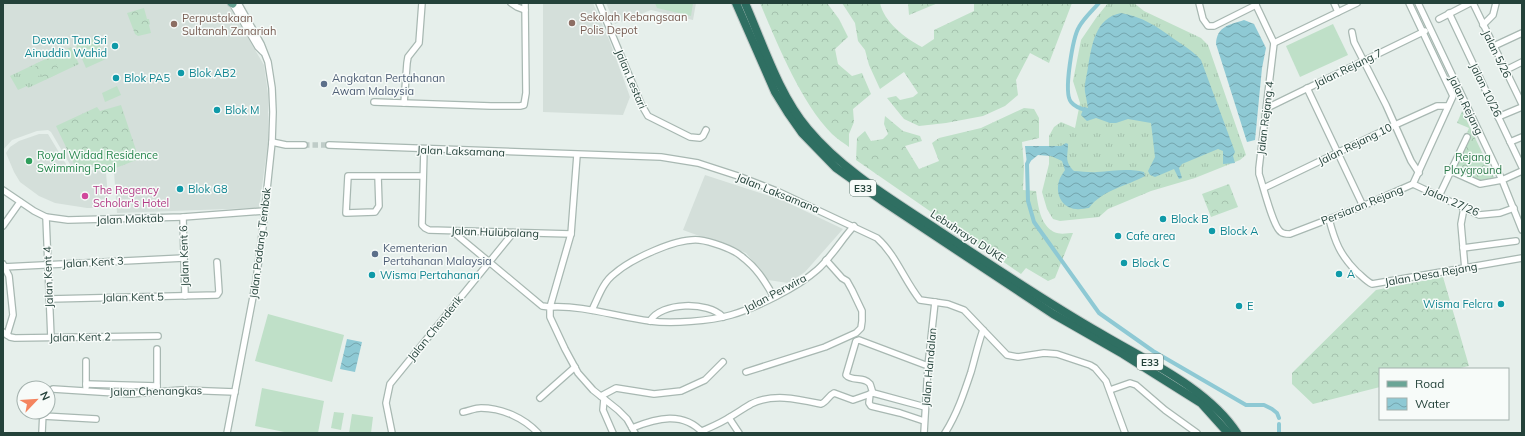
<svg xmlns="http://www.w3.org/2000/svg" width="1525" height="436" font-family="Mulish,sans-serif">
<defs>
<pattern id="grass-tufts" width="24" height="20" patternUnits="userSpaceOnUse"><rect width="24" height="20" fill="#bfe0c8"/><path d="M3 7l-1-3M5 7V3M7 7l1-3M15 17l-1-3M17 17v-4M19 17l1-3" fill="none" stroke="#a4c1ad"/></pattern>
<pattern id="forest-crowns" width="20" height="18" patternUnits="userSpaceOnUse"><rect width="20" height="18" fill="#bfe0c8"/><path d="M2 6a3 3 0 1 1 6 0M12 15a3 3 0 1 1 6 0" fill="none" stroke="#a4c1ad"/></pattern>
<pattern id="water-waves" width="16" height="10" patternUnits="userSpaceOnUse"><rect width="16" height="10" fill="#8ec9d4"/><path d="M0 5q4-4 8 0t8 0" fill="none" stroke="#74a5ad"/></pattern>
</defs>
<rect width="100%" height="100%" fill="#e6efeb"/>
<g fill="#d4dfda">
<path d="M3 3H225L229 6 264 65 268 94V143L259 208 117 213 114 172 107 166 76 168 71 166 51 132 48 130 37 131 12 140 3 150Z"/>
<path d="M543 3H593L610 42 630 97 623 115 543 112Z"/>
<path d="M606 3H696L693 20 651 10 615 24Z"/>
<path d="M39 134H48L69 169 76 171 98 170 106 173 109 208H87L55 203 39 196 20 182 14 172 6 153 10 147 19 141Z"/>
<path d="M705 175 782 200 843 229 805 272 788 283 768 280 746 253 683 230Z"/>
</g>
<g fill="url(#grass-tufts)">
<path d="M1108 3H1134L1144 11 1201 38 1208 45 1246 155 1240 160 1195 178 1151 191 1108 209 1099 217 1060 221 1053 219 1047 209 1042 192 1049 164V136L1054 127 1061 122 1075 128 1080 103 1073 81 1081 40 1096 18Z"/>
<path d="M71 47 79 64 28 88 27 86 18 90 10 76Z"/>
</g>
<g fill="url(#forest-crowns)">
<path d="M760 3H827L839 19 848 37 835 49 838 64 852 76 862 73 871 94 853 109 854 122 849 134V147C844 143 837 139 832 134 800 101 778 45 760 3Z"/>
<path d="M842 3H880C884 22 905 38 922 47L934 39V30L974 11V4L965 3H1072L1049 63 1030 53 1016 80 1018 95 1005 106 983 116 946 123 919 126 904 119 887 98 896 96 900 100 913 97 918 93 904 72 880 89 869 65 865 50 858 41 855 23Z"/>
<path d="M908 3H938L909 15Z"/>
<path d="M144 8 147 19H149L150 24 149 25 151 33 138 36 135 34 127 13Z"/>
<path d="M49 58 50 60 54 59 58 68 55 70 57 74 45 80 41 74 37 77 33 68 36 66 35 64Z"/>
<path d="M121 105 139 159 113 169 105 164 75 166 56 126 97 107 100 111Z"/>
<path d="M1024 108 1034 109 1039 118V138L1022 142 1024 167 1023 190 1036 191C1038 205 1040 225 1054 232 1060 235 1068 233 1073 233L1055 278 1048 281 1026 268 1021 274 856 160 857 138 865 131 871 141 883 139 888 134 884 124 885 116 903 131 920 136 922 141 905 146 919 169 939 161 932 143 939 138 981 128Z"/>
<path d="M1462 111 1494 177 1491 181 1481 182 1455 169 1470 136 1467 133 1469 128 1457 123Z"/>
<path d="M1229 184 1238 207 1211 217 1202 194Z"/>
<path d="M1443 277 1469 366 1456 369H1380V387L1313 404 1292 384V373L1376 290Z"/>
</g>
<g fill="#bfe0c8">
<path d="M655 3H693L691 16 657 8Z"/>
<path d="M1333 24 1348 55 1300 77 1286 46Z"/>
<path d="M96 37 106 59 86 68 76 45Z"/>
<path d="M117 86 121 95 105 102 102 93Z"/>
<path d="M268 314 344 335 332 382 255 361Z"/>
<path d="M262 388 324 401 318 433H289L255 426Z"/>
<path d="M334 412 344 413 341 430 331 428Z"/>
<path d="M352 414 373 417 371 433H349Z"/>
</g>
<g fill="url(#water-waves)">
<path d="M1121 13C1143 17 1156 26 1174 39 1184 46 1193 51 1201 60L1235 152 1233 156 1235 163 1223 164V151L1218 149 1182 164 1179 168 1182 178 1179 179 1174 169 1155 177 1150 175 1148 171 1155 157 1151 123 1128 119 1116 123H1110L1096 118 1087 121 1081 115 1084 107 1088 108C1087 102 1086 97 1085 92 1084 84 1087 75 1088 67 1092 45 1095 18 1121 13Z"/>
<path d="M1244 20 1254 24 1266 48 1262 68 1255 140 1247 142 1216 44C1217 26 1229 25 1244 20Z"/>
<path d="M1066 143 1068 144C1068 156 1064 161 1074 171 1082 171 1090 173 1097 172 1113 171 1128 168 1144 172L1145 176C1127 186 1102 190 1089 208 1085 208 1080 210 1076 209 1062 208 1055 194 1059 181 1060 177 1063 173 1065 170L1062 161 1051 156 1038 155 1027 164 1025 146H1061Z"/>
<path d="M347 339 362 342 355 372 340 369Z"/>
</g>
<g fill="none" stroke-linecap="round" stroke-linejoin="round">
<g stroke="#8ec9d4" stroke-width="4">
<path d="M1087 110C1081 109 1075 107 1071 102 1063 93 1073 37 1079 27 1084 18 1092 11 1099 3"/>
<path d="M1029 160 1027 164 1028 201 1034 222 1099 313 1153 351 1246 405H1264L1272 409 1277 413 1279 418"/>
<path d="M1279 424V433"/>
</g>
<path stroke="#bfccc8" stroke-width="5.5" stroke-dasharray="5.5 3" stroke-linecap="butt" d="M304 145H329"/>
<g stroke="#a8b8b2" stroke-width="8">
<g id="minor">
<path d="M232 3 258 47 263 52"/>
<path d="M511 3 517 7 525 10"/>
<path d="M599 3 641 104 648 116 690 137 700 138 703 136 706 130"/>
<path d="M1199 3 1203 19 1208 26H1214L1256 5"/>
<path d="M1255 3 1274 43 1259 168V174C1263 185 1273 227 1281 232 1283 234 1287 234 1290 234L1363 206 1413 184 1453 96 1409 3"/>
<path d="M1334 3 1338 12"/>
<path d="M1418 3 1502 180 1522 230"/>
<path d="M1473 3 1522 104"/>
<path d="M1449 13 1522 167"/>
<path d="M1439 19 1470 3"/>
<path d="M1483 25 1493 15 1496 3"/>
<path d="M1352 32 1354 42 1386 105 1411 161 1419 173"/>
<path d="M1274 43 1357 3"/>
<path d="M1494 46 1522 33"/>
<path d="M1506 70 1522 62"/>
<path d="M1307 88 1363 206"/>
<path d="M374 102 491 106H520L524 105 526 93 525 3"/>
<path d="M404 103 407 63 408 57 419 43 422 3"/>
<path d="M1267 108 1425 31"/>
<path d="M1498 117 1522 107"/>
<path d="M272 142 286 145H304"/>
<path d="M1510 142 1522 137"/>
<path d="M329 145 661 157 698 163 738 176 779 192 877 238C896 255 904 280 920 300L948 304 964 310 1007 355 1018 357 1044 353 1057 354 1090 365 1095 368 1106 381 1125 433"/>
<path d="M424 149 422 225 425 228 429 230 571 234"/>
<path d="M577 155 571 234 550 307C584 305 617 317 650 321 672 324 710 321 731 315 756 308 798 287 817 270 831 258 841 240 854 226"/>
<path d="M1451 171 1480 184 1502 180 1522 171"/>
<path d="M378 176 379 206 375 212 346 213 348 176H423"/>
<path d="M1413 184 1479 215 1500 213 1514 208"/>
<path d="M1264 188 1395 125 1437 106H1448"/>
<path d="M3 190 34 211 46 217 68 220 183 217 264 211"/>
<path d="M1439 196 1467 137"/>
<path d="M1464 208 1461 224 1465 269"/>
<path d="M46 217 51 338"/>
<path d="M183 217 185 296"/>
<path d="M1329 219C1335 242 1340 255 1357 272 1362 276 1366 281 1372 284L1522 258"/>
<path d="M3 226 20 202"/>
<path d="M452 231 542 306 550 307V317L565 349 578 373 593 390 618 410 627 419 635 433"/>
<path d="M1463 248 1516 241"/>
<path d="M3 264 9 276 13 315 7 335"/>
<path d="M3 267 184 258"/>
<path d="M49 299 217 295 219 292 217 262"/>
<path d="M592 310C598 298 603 282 614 274 631 259 676 238 699 240 710 241 733 249 741 256 757 268 764 280 774 297"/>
<path d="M650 321C661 302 708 301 723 317"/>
<path d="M3 332 10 337 15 338 158 336"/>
<path d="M746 372 825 347 856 333 861 328 862 321V311L852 290 847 281 842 278 826 260"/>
<path d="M86 384 157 386"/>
<path d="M86 387V361"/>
<path d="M157 388V349"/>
<path d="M53 389 131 394 181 390 235 392"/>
<path d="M1110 390 1130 383 1136 385 1165 410 1197 433"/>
<path d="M873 393C872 391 871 386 870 384 864 376 852 382 846 375L856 341 859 340 928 366"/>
<path d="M870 394 869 403 871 406 900 413 924 421"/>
<path d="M601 396 616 388 654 394 681 391 705 380 723 362"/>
<path d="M540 398 575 367"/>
<path d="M604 399 603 410 613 433"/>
<path d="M463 412C469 411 475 408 481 408 502 408 524 418 538 433"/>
<path d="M43 416 96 419"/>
<path d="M729 418 739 433"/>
<path d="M632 428C657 418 683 411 703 433"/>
<path d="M702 431C711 427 721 423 730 417 737 413 744 408 751 404 773 393 798 399 821 404 827 402 828 396 834 393L853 400 873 393 877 394 925 407"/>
<path d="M42 433 43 412"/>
<path d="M227 433 256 281 263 227 272 142 273 112 272 88 268 62 261 44 238 3"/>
<path d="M392 433 386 403 390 384 513 233"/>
<path d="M924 433 928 366 935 302"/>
<path d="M945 433C957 414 964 393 971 372 975 358 978 344 983 330"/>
</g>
</g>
<g stroke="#c2cac8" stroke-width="9">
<path id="major" d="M231 3 233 4"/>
</g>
<g stroke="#c2cac8" stroke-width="10">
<g id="highway">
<path d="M736 3 775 92 788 113 802 133 836 168 884 202 1053 314 1123 354 1201 403 1228 433"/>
<path d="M745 3C763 44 779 95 808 129 843 171 893 200 938 230 991 265 1044 301 1100 333 1145 360 1208 388 1237 433"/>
</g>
</g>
<use href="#minor" stroke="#fff" stroke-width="5.5"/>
<use href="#major" stroke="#6aa596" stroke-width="7"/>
<use href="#highway" stroke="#2f6f62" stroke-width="8"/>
</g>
<g fill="#8d6e63" stroke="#f7fbf9" stroke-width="1.5">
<circle cx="572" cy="23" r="4"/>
<circle cx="174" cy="24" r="4"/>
</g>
<g fill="#0f9aa8" stroke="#f7fbf9" stroke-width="1.5">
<circle cx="115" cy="46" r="4"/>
<circle cx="181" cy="73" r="4"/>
<circle cx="116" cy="78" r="4"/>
<circle cx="217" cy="110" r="4"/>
<circle cx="180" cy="189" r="4"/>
<circle cx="1163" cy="219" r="4"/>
<circle cx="1212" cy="231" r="4"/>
<circle cx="1118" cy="236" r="4"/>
<circle cx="1124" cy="263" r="4"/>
<circle cx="1339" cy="274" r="4"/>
<circle cx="372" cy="275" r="4"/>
<circle cx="1501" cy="304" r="4"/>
<circle cx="1239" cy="306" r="4"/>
</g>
<g fill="#5c6f8a" stroke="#f7fbf9" stroke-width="1.5">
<circle cx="324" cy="84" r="4"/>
<circle cx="375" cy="254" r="4"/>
</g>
<circle fill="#2e9e5b" stroke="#f7fbf9" stroke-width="1.5" cx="29" cy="161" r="4"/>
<circle fill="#d1479c" stroke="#f7fbf9" stroke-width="1.5" cx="85" cy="196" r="4"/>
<g text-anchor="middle" stroke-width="3" stroke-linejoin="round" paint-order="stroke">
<g fill="#f7fbf9" stroke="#637a73" stroke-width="1">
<rect x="850" y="180" width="26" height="16" rx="3"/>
<rect x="1137" y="354" width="26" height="16" rx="3"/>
</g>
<g font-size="10" font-weight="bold" fill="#24423a">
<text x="863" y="192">E33</text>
<text x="1150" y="366">E33</text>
</g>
<g font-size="11" fill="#785e54" stroke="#f7fbf9" text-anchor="start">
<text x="580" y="21">Sekolah Kebangsaan<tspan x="580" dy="13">Polis Depot</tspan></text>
<text x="182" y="22">Perpustakaan<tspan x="182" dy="13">Sultanah Zanariah</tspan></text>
</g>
<g font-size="11" fill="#0d838f" stroke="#f7fbf9" text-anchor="start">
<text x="107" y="44" text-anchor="end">Dewan Tan Sri<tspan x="107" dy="13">Ainuddin Wahid</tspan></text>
<text x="189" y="77">Blok AB2</text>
<text x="124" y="82">Blok PA5</text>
<text x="225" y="114">Blok M</text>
<text x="188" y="193">Blok G8</text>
<text x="1171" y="223">Block B</text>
<text x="1220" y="235">Block A</text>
<text x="1126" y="240">Cafe area</text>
<text x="1132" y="267">Block C</text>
<text x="1347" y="278">A</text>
<text x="380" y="279">Wisma Pertahanan</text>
<text x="1493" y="308" text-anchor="end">Wisma Felcra</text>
<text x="1247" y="310">E</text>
</g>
<g font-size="11" fill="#24423a" stroke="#f7fbf9">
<text transform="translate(1497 54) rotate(64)" y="4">Jalan 5/26</text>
<text transform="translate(1348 68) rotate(-26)" y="4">Jalan Rejang 7</text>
<text transform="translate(631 79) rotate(67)" y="4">Jalan Lestari</text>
<text transform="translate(1486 90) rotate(64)" y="4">Jalan 10/26</text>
<text transform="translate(1466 105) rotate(64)" y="4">Jalan Rejang</text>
<text transform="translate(1265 118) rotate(-83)" y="4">Jalan Rejang 4</text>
<text transform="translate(1355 144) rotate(-26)" y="4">Jalan Rejang 10</text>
<text transform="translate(461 151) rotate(2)" y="4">Jalan Laksamana</text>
<text transform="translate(778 193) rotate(22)" y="4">Jalan Laksamana</text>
<text transform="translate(1452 201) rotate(24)" y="4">Jalan 27/26</text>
<text transform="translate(1362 205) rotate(-22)" y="4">Persiaran Rejang</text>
<text transform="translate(130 219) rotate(-2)" y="4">Jalan Maktab</text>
<text transform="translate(495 232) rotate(2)" y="4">Jalan Hulubalang</text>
<text transform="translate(968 236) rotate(33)" y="4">Lebuhraya DUKE</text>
<text transform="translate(260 243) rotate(-83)" y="4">Jalan Padang Tembak</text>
<text transform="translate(184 256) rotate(-92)" y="4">Jalan Kent 6</text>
<text transform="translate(93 262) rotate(-3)" y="4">Jalan Kent 3</text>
<text transform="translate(1431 274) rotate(-10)" y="4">Jalan Desa Rejang</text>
<text transform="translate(48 277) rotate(-92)" y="4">Jalan Kent 4</text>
<text transform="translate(775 293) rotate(-28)" y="4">Jalan Perwira</text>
<text transform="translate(133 297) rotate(-1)" y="4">Jalan Kent 5</text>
<text transform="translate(435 328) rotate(-51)" y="4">Jalan Chenderik</text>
<text transform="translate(80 337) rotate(-1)" y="4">Jalan Kent 2</text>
<text transform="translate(929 367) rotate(-85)" y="4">Jalan Handalan</text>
<text transform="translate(156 391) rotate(-1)" y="4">Jalan Chenangkas</text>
</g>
<g font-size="11" fill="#4e5e75" stroke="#f7fbf9" text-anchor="start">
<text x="332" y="82">Angkatan Pertahanan<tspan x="332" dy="13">Awam Malaysia</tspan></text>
<text x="383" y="252">Kementerian<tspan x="383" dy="13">Pertahanan Malaysia</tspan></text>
</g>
<g font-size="11" fill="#27864d" stroke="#f7fbf9" text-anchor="start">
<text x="37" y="159">Royal Widad Residence<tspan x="37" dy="13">Swimming Pool</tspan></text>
</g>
<g font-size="11" fill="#2d7a4b" stroke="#f7fbf9">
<text x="1473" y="161">Rejang<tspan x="1473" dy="13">Playground</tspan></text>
</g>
<g font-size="11" fill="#b23c85" stroke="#f7fbf9" text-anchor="start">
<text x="93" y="194">The Regency<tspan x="93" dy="13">Scholar's Hotel</tspan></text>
</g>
</g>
<rect width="1525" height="436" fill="none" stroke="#24423a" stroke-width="8"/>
<rect x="1379" y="368" width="130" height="52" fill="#f7fbf9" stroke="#a3b1ad"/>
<rect x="1387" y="381" width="20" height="6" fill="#6aa596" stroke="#a3b1ad"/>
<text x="1415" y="388" font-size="12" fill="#24423a">Road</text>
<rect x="1387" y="398" width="20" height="12" fill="url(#water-waves)" stroke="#a3b1ad"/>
<text x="1415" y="408" font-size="12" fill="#24423a">Water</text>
<g transform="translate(36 400) rotate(65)"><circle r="19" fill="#f7fbf9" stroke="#a3b1ad"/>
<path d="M0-3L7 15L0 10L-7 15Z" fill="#f4845f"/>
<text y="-6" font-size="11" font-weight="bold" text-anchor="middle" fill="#24423a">N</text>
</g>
</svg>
